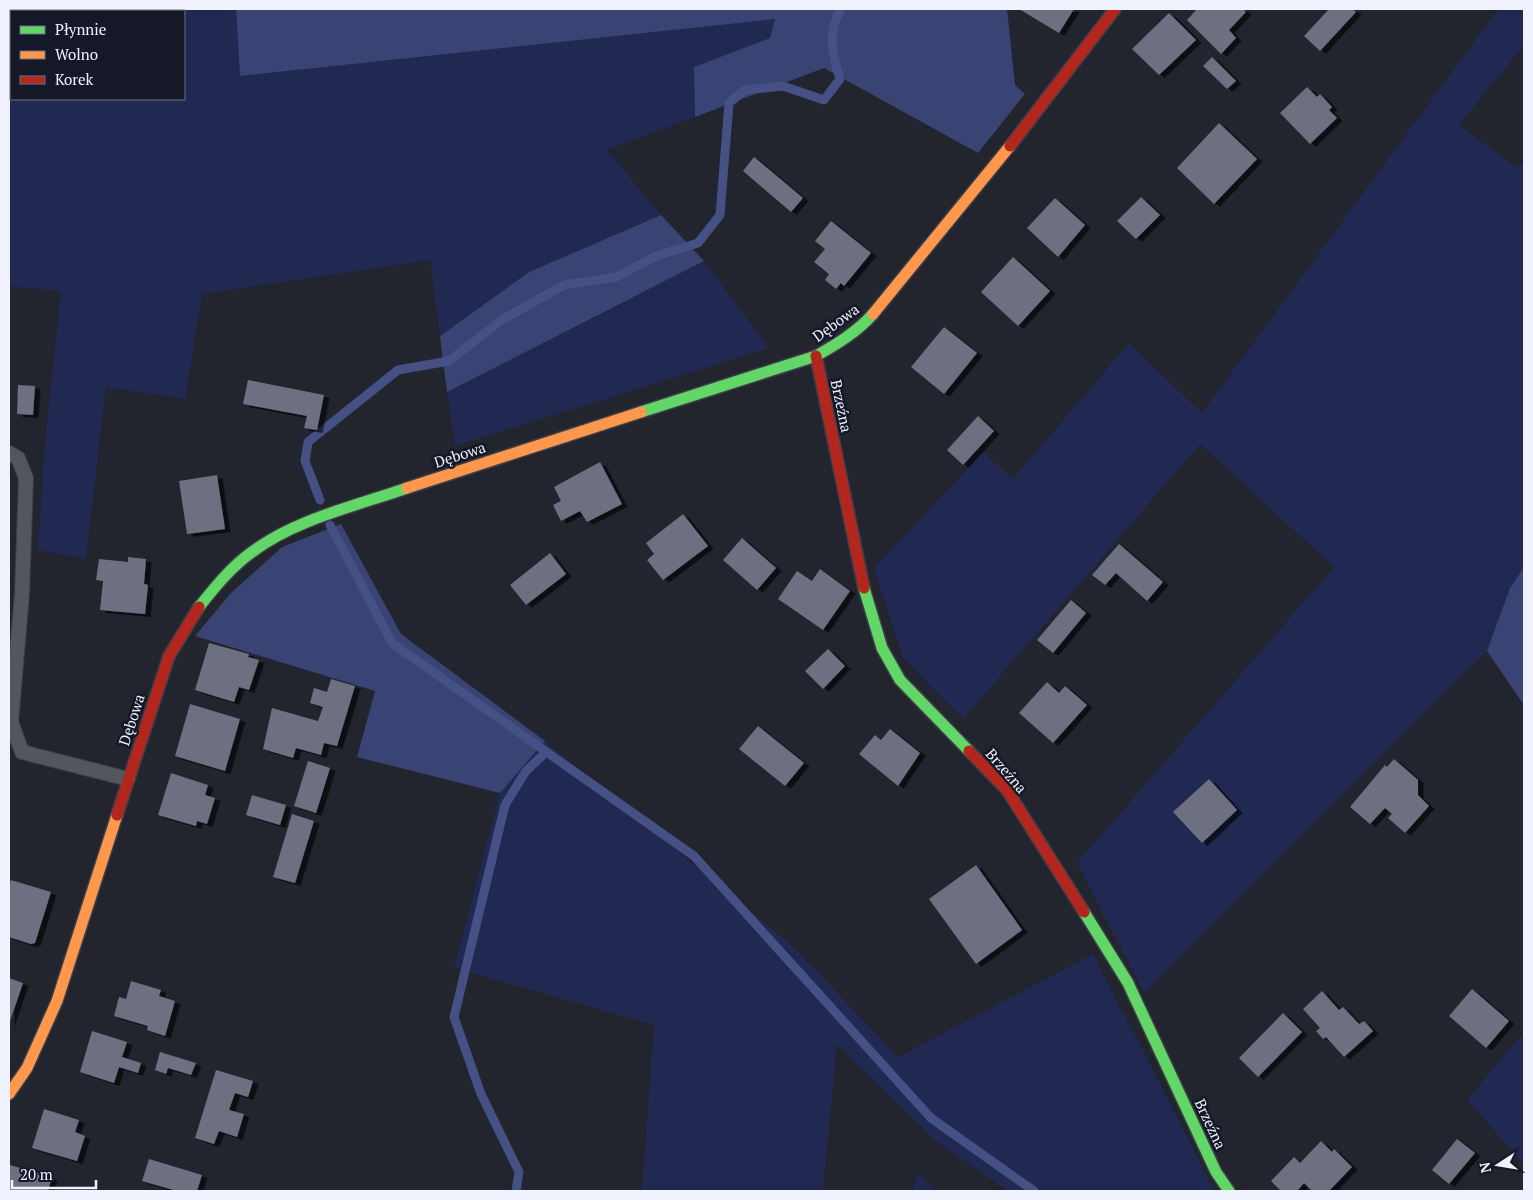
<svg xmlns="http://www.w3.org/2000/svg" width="1533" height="1200" font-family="'PT Serif',serif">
<defs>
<filter id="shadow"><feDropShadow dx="5.5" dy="3" stdDeviation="0" flood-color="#0009"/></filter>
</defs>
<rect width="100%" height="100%" fill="#22242e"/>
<g fill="#212851" fill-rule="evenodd">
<path d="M9 9H236L240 76 775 18 770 38 694 67 695 117 607 150 661 215 529 272 440 336 430 260 202 294 185 399 106 387 86 559 38 550 45 442 61 291 9 286ZM11 11H184V99H11Z"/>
<path d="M1498 9H1524V45L1459 125 1518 168 1524 161V567L1510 588 1487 651 1144 993 1077 863 1334 567 1200 444 963 719 903 658 874 568 983 452 1013 479 1129 343 1202 413Z"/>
<path d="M704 261 769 348 455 446 447 392Z"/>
<path d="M545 741 796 949 898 1057 1093 954 1215 1191H1008L932 1138 837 1044 823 1191H642L654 1025 454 968 500 793Z"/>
<path d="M1524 1032V1164L1467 1100Z"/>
<path d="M918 1173 936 1191H913Z"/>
</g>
<g fill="#394474">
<path d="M236 9H1007L1015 85 1025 94 978 153 824 68 695 117 694 67 770 38 775 19 240 76Z"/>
<path d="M661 215 704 261 447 392 440 336 529 272Z"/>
<path d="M341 524 401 634 545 741 500 793 357 757 375 691 195 636 231 593 282 547Z"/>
<path d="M1524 567V705L1487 651 1510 588Z"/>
</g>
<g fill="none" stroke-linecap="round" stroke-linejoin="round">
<g stroke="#455084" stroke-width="9">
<path d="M320 500 305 461 308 442 398 370 449 361 500 321 564 285 616 277 656 256 698 243 720 215 729 103 745 90 783 86 824 100 840 79C832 54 827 32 841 9"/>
<path d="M330 525 392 643 694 856 931 1118 1034 1191"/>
<path d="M516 1191 519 1172 481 1094 454 1017 505 805 526 771 545 753"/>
</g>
</g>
<g fill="#6c6f80" filter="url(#shadow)">
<path d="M1019 9H1074L1059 33Z"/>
<path d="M1197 9H1243L1246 12 1229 30 1236 38 1221 54 1187 20Z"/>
<path d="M1329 9H1352L1356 12 1320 51 1304 36Z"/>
<path d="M1169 13 1196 40 1159 75 1132 49Z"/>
<path d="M1212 57 1236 81 1227 89 1203 66Z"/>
<path d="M1307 87 1317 97 1320 94 1332 107 1329 110 1337 118 1310 144 1280 113Z"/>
<path d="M1219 123 1257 159 1214 204 1177 168Z"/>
<path d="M754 157 803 198 791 212 743 171Z"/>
<path d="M1141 197 1160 215 1136 239 1117 221Z"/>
<path d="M1055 198 1085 225 1058 257 1027 228Z"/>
<path d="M831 221 871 253 844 286 841 283 836 289 825 280 829 274 814 262 825 249 815 241Z"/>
<path d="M1013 257 1050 291 1018 326 981 292Z"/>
<path d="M944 327 977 353 944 394 911 367Z"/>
<path d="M248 380 324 395 317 430 304 428 307 416 243 404Z"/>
<path d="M18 385 35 386 33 415 17 414Z"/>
<path d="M978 416 994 431 963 465 947 450Z"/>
<path d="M600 462 622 504 587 522 580 511 561 521 553 505 561 501 554 487Z"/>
<path d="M217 475 225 529 187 534 179 481Z"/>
<path d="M683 514 708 546 663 580 647 560 654 554 646 543Z"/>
<path d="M742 538 776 568 757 590 723 560Z"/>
<path d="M1119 544 1163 582 1147 601 1116 573 1105 585 1092 575Z"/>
<path d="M550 553 566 574 526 605 510 585Z"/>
<path d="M128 557 146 559 144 584 148 585 145 614 100 610 103 581 96 580 99 559 128 562Z"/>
<path d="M820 569 850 591 823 630 778 599 797 571 812 581Z"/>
<path d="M1071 600 1086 613 1053 653 1037 640Z"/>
<path d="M209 643 249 654 248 657 259 660 249 690 239 687 234 702 195 690Z"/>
<path d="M828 649 845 666 823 689 805 671Z"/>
<path d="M331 679 355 686 337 746 324 743 321 755 296 748 293 758 263 749 272 708 318 721 323 707 310 703 314 688 327 692Z"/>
<path d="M1047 682 1059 693 1065 686 1087 705 1053 743 1019 713Z"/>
<path d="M190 704 240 719 225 771 175 756Z"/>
<path d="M758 726 804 763 785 786 739 749Z"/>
<path d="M890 729 920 753 898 786 859 754 875 735 881 740Z"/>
<path d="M1394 759 1418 780V795L1429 806 1405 833 1388 818 1392 814 1385 808 1370 824 1350 807 1385 765 1387 767Z"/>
<path d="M308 761 330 768 316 813 294 806Z"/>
<path d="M171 773 208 785 205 795 215 798 207 824 197 821 196 826 158 815Z"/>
<path d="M1209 779 1237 810 1202 843 1173 812Z"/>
<path d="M252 795 286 805 280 825 246 815Z"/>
<path d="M292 814 314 821 295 883 273 877Z"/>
<path d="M976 865 1022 930 976 964 929 899Z"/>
<path d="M11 880 51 892 35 943 31 944 9 937V887Z"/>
<path d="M9 978 23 983 9 1024Z"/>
<path d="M131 981 161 990 159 996 175 1001 165 1036 147 1030 148 1026 114 1016 119 997 126 999Z"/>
<path d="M1472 989 1509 1021 1486 1048 1449 1016Z"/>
<path d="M1322 991 1339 1010 1343 1007 1359 1024 1364 1021 1373 1031 1344 1057 1326 1037 1323 1039 1316 1031 1320 1028 1303 1009Z"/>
<path d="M1283 1013 1302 1032 1258 1077 1239 1058Z"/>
<path d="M92 1031 127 1042 122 1057 141 1063 138 1073 119 1067 114 1083 80 1072Z"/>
<path d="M160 1052 196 1063 191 1075 168 1068 166 1074 155 1070Z"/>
<path d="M216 1070 253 1081 248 1097 235 1093 229 1110 244 1114 237 1137 219 1131 214 1144 195 1138Z"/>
<path d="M44 1109 79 1120 75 1132 85 1136 77 1161 32 1148Z"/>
<path d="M1457 1139 1475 1153 1449 1184 1432 1170Z"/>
<path d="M1321 1141 1332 1152 1334 1149 1352 1167 1329 1191H1312L1304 1183 1297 1191H1281L1271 1181 1294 1157 1300 1163Z"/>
<path d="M149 1159 202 1175 197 1191H177L142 1181Z"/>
<path d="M10 1165 52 1177 48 1191H9Z"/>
</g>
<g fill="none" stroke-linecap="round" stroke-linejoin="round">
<g stroke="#3d3f48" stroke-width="16">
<path id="lane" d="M9 453 18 458 26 478 22 594 11 722 22 752 128 779"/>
</g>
<g stroke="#3d3f48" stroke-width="14">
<g id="fast">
<path d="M641 412 816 356C837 344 857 332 873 314"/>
<path d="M864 588 882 648 900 680 969 751"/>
<path d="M199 607C215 587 231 567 252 552 296 519 356 506 407 488"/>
<path d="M1084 912 1128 983 1216 1172 1229 1191"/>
</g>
</g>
<g stroke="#3d3f48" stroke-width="14">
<g id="slow">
<path d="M873 314 1010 146"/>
<path d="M407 488 641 412"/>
<path d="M9 1094 27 1068 57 1001 117 815"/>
</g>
</g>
<g stroke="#3d3f48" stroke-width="14">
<g id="jam">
<path d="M1010 146 1115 9"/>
<path d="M816 356 864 588"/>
<path d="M969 751 1007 790 1084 912"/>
<path d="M117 815 169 656 199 607"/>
</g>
</g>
<use href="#lane" stroke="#53565d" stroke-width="14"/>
<use href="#fast" stroke="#63d668" stroke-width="11"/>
<use href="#slow" stroke="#ff974d" stroke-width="11"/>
<use href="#jam" stroke="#b3261e" stroke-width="11"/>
</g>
<g text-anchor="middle" stroke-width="5" stroke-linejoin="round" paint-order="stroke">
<g font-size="15" fill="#f0f3fd" stroke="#141829">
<text transform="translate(836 323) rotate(-36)" y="5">Dębowa</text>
<text transform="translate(841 406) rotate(78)" y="5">Brzeźna</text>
<text transform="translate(460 455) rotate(-18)" y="5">Dębowa</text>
<text transform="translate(132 720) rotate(-72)" y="5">Dębowa</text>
<text transform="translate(1006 771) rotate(49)" y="5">Brzeźna</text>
<text transform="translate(1210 1124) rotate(65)" y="5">Brzeźna</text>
</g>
</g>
<rect width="1533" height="1200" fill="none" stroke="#f0f3fd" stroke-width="20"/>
<rect x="10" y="10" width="175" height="90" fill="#141829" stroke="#6c707e"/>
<rect x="20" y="26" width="25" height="8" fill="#63d668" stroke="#6c707e"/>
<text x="55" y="35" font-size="15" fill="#f0f3fd">Płynnie</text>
<rect x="20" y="51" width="25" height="8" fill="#ff974d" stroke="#6c707e"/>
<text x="55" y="60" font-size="15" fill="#f0f3fd">Wolno</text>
<rect x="20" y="76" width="25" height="8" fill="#b3261e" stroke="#6c707e"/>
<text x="55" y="85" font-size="15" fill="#f0f3fd">Korek</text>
<g transform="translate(1498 1165) rotate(258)" stroke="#141829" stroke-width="4" paint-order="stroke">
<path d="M0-4L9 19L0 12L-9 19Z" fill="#f0f3fd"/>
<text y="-8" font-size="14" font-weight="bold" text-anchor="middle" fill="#f0f3fd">N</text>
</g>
<path d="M12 1180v8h84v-8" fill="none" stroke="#f0f3fd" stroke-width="2.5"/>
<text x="20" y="1180" font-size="15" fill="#f0f3fd" stroke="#141829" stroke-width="4" paint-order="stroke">20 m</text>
</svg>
